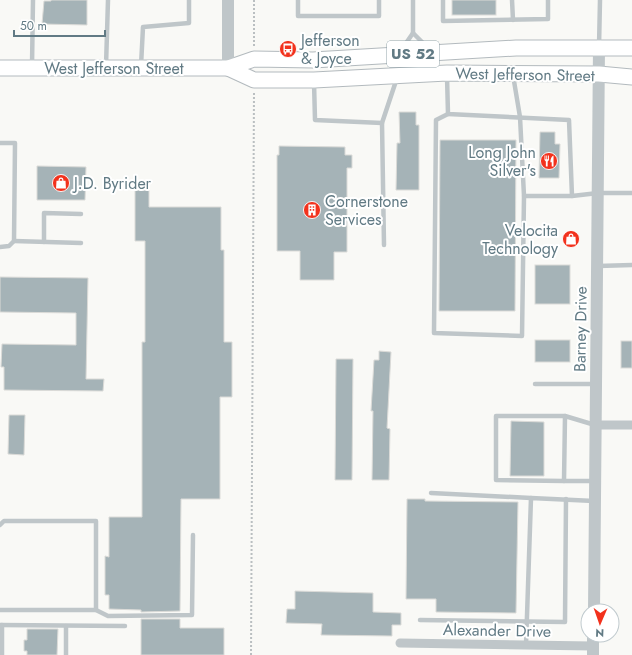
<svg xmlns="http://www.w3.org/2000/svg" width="632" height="655" font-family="Jost,sans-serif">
<rect width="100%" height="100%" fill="#f9f9f6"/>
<g fill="#a5b3b7" stroke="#dbdbd8">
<path d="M51 0H87V25L42 24 44 1H51Z"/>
<rect x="452" y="0" width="44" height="15"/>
<path d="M399 112H416V125H419V190H396L397 143H400Z"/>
<path d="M540 132H555V144H560L559 178H539Z"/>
<path d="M440 140H516L515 311H439Z"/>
<path d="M279 146 345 147V155H352V168H347V252H334V280H300V251H277V155H279Z"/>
<path d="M37 166 86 167 85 200H37Z"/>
<path d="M135 190H149V207H221V250H224V342H232V397H220V499H181L180 611 141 612V610L109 609V595H105V556L109 557V517H142V342H145V241H135Z"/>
<rect x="535" y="265" width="35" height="39"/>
<path d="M0 277 88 278 86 379H104L103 391 4 390V367H1L2 344 76 345V313L0 312Z"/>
<rect x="535" y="340" width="35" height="22"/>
<rect x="621" y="341" width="11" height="27"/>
<path d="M379 351 391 352 387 428 390 429 389 480H372L373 411H371L374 360H379Z"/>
<path d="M336 359H353L352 480H335Z"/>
<path d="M9 415H25L24 455 8 454Z"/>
<path d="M511 421 544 422V476H510Z"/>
<path d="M407 499H425V501L518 502 516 613 436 612V599H406Z"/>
<path d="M295 591 373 593V612L401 613V625H392V636L321 635 322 624 286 623 287 609H295Z"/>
<path d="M141 619H180V628H224V655H141Z"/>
<path d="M27 629H58L57 655H27V651H24V640H27Z"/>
</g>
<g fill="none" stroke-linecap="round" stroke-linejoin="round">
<g stroke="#b3babe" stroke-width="17">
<g id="primary">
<path d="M0 68H228L254 59 313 60 516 48H632"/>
<path d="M228 68 254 80H314L447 73 599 74 632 77"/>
</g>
</g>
<g stroke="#babfc1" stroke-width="2" stroke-dasharray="2 2" stroke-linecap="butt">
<path d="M254 0V46"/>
<path d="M251 655 254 92"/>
</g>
<g stroke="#bfc6c9" stroke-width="4.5">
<path d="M298 0V16H379V0"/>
<path d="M443 0V21L548 19V0"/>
<path d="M512 0 513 20"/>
<path d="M413 33V0"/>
<path d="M599 47 600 0"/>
<path d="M400 52 413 33 430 50"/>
<path d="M32 66 33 0"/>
<path d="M106 66 108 0"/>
<path d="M141 66 143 27 189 23V0"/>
<path d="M513 75 520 117 524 196H572L598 193H632"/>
<path d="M447 76 448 114 569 120 572 196"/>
<path d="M314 82 315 120 382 123 397 78"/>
<path d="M448 114 436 120 434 333 522 336 524 196"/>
<path d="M382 123 384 245"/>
<path d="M0 143H15L14 241 9 246 0 247"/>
<path d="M14 241 81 243"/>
<path d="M44 242V213L81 214"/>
<path d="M598 266 632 265"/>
<path d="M535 384H595"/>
<path d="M564 481 496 480V416H565"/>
<path d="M594 481H564L565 416 595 425"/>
<path d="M431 493 531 498"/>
<path d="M0 525 4 521H96V610"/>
<path d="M0 610H96L108 616 192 615 193 535"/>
<path d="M420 620 565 622 566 499"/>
<path d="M0 625 125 626"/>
<path d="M526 645 531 498 594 501"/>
<path d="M2 655V625"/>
<path d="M66 655V626"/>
</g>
<g stroke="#bfc6c9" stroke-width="9">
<path d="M596 425H632"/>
<path d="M400 643 593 646"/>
</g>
<g stroke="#bfc6c9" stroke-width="12">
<path d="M228 68V0"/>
<path d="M594 611 599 48"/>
<path d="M593 655V635"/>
</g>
<use href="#primary" stroke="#fff" stroke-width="15"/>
</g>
<defs>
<g id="bus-disc" transform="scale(0.9)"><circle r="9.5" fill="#f2321d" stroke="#fff"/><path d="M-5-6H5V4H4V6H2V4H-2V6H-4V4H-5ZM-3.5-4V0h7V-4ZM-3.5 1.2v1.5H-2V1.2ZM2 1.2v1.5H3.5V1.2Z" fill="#fff"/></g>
<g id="restaurant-disc" transform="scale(0.9)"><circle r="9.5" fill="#f2321d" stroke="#fff"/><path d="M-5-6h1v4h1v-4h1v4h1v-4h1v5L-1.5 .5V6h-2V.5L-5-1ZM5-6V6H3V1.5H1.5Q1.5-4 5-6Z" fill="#fff"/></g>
<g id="shop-disc" transform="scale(0.9)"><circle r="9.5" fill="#f2321d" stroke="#fff"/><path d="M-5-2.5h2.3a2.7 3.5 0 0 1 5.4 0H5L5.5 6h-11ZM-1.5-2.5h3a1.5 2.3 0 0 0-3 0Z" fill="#fff"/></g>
<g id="building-disc" transform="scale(0.9)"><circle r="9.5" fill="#f2321d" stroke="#fff"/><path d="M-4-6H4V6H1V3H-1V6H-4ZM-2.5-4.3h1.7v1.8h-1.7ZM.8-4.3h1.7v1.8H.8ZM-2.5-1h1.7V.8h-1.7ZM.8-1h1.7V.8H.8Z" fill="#fff"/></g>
</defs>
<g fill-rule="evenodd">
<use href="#bus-disc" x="288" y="49"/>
<use href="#restaurant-disc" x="549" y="161"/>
<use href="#shop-disc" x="61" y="183"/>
<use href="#building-disc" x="312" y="210"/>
<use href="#shop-disc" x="571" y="239"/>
</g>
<g text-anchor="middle" stroke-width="4" stroke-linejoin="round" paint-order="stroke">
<rect fill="#fff" stroke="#90a2a9" stroke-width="1" x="387" y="41" width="52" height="26" rx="3"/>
<g font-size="15" font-weight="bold" fill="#617a84">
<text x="413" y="59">US 52</text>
</g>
<g font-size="16" fill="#617a84" stroke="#fff" text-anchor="start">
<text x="301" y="46">Jefferson<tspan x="301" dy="18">&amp; Joyce</tspan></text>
<text x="536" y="158" text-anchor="end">Long John<tspan x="536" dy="18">Silver's</tspan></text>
<text x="74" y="189">J.D. Byrider</text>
<text x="325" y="207">Cornerstone<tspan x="325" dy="18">Services</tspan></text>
<text x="558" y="236" text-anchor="end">Velocita<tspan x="558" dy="18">Technology</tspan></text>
</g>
<g font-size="16" fill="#617a84" stroke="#fff">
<text x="114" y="74">West Jefferson Street</text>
<text transform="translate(525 74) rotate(1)" y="6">West Jefferson Street</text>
<text transform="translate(580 329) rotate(-89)" y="6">Barney Drive</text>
<text transform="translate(497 630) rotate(1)" y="6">Alexander Drive</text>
</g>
</g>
<g transform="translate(600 623) rotate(182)"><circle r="19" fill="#ffffff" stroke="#c0cace"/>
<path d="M0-3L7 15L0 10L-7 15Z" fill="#f2321d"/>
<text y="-6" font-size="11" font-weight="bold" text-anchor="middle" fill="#617a84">N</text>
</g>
<path d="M14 30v6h91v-6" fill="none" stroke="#617a84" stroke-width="2"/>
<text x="20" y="30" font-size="12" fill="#617a84" stroke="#ffffff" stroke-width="3" paint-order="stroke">50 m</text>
</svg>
